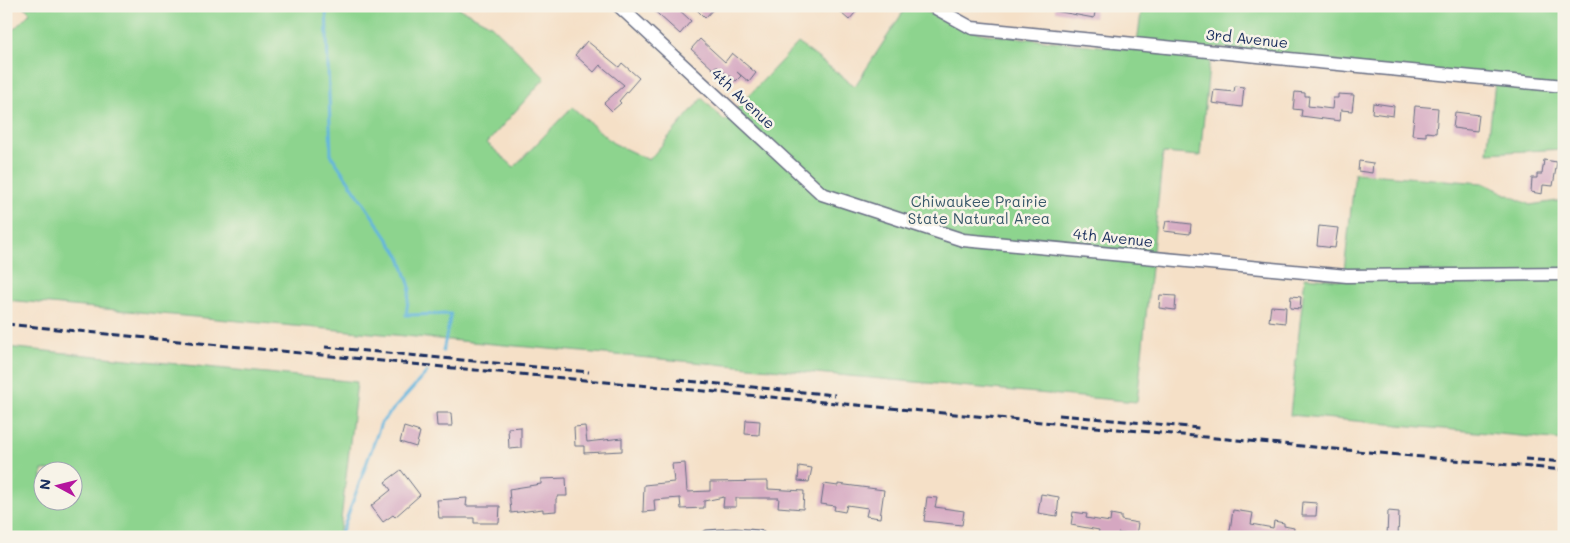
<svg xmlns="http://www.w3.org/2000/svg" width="1570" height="543" font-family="Mali,sans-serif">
<rect width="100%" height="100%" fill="#f7f3e8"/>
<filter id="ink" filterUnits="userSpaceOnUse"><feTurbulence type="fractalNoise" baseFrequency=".02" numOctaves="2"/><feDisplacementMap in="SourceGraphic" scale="10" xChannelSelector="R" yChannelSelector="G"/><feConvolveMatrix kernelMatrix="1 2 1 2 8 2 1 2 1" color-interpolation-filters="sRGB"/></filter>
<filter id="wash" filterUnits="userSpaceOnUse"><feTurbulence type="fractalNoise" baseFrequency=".0096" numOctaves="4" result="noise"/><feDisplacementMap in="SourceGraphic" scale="20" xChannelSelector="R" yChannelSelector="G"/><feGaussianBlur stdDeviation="1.12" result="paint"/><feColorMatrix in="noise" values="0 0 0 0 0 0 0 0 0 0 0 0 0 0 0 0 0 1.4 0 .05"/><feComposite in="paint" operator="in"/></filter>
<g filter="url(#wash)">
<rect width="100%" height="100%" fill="#f5e0c7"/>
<g fill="#8dd48e" stroke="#548276" fill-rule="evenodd">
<path d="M24 6H455L491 25 545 78 487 143 514 167 572 107 613 143 649 160 702 98 725 121 798 43 855 86 907 6H915L951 24 985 34 1136 50 1142 6H1564V149L1487 153 1495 82 1211 47 1200 156 1163 153 1137 402 6 300V133L11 130 6 123V37L30 13Z"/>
<path d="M1355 173 1483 183 1530 205 1564 200V440L1290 415 1305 277 1343 280Z"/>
<path d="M6 347 357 382 339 537H6ZM72 470V500H42V470Z"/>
</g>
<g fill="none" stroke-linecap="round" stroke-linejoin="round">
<g stroke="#63b5de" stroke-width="3">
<path d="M326 6 331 155 400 257 410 287 406 315 451 314 443 351"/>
<path d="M340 537 381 423 427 372"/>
</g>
</g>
<g id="blocks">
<g fill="#d5a7c1">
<path d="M649 6H675L691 21 680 34Z"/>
<path d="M693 6H716L705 18Z"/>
<path d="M846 6H861L849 20 841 13Z"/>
<path d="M1055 6H1096L1094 18 1055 11Z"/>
<path d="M700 39 725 62 732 53 756 73 749 82 737 72 741 76 736 81 716 66 713 69 691 49Z"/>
<path d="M587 41 619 67 622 63 639 78 619 101 621 103 612 111 604 103 624 85 600 65 594 72 575 55Z"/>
<path d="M1235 86 1244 87 1242 107 1212 103 1214 90 1234 92Z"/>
<path d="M1295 92 1305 93V96H1309L1308 106 1332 109 1333 98H1338V94L1354 95 1352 111 1341 110 1340 121 1301 116 1302 110 1293 109Z"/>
<path d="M1373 103 1394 106 1393 116 1372 113Z"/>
<path d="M1415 106 1438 108 1436 133 1426 132V136L1412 135Z"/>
<path d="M1455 112 1479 115 1477 131 1453 128Z"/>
<path d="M1544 160 1557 162 1553 186 1543 185 1542 194 1531 192 1532 178H1537V174H1542Z"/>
<path d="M1359 161 1373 163 1372 173 1358 171Z"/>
<path d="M1166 221 1191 224 1190 234 1164 231Z"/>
<path d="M1319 226 1338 228 1335 248 1317 246Z"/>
<path d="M1160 295 1176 296 1175 310 1159 308Z"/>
<path d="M1291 296 1301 297 1300 309 1290 308Z"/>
<path d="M1271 306 1286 307 1285 323 1269 321Z"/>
<path d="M436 413H451L452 426H437Z"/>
<path d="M746 420 760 421 759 435 745 434Z"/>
<path d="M585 426 587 442 622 438V451L584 453V446H575L574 427Z"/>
<path d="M404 427 420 432 416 447 400 442Z"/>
<path d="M521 427V448L509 449 508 428Z"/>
<path d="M685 463 687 492 710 491V482L768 481V489L804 491 803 509 778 507 779 498H736V507H723L724 497 704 501V508L681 509 680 498 654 500 655 511 643 512 644 485 674 482 672 464Z"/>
<path d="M799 466 812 468 809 482 798 481Z"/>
<path d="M401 470 420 495 395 517 393 515 383 522 371 506 391 490 385 482Z"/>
<path d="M566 478 567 496H558L556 499V511L543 512V509L511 513 509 489 541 484V479Z"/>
<path d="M824 484 838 486V484L884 490 880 518 866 516 868 508 847 505 845 512 834 510 835 506 821 504Z"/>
<path d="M1041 494 1059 497 1057 516 1038 513Z"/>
<path d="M927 497 937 498 935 507 964 511 962 525 924 521Z"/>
<path d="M467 498 466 506H500L499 523H474V518H439L437 500Z"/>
<path d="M1303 502 1317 503 1316 516H1302Z"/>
<path d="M1233 510 1253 513 1251 524 1273 528 1274 521 1284 523V526L1294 528 1293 537H1229Z"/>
<path d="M1388 511 1399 512 1398 537H1387Z"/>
<path d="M1073 512 1087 514 1086 518 1110 522 1111 514 1121 516V520L1138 523 1136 536 1118 533V537L1098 535 1099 530 1071 525Z"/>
</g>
</g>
</g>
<g filter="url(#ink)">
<use href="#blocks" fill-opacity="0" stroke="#676d83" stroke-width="1"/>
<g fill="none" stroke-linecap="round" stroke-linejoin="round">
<g stroke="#676d83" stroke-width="15">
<g id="street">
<path d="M619 6 822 194 963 240 1347 276 1564 274"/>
<path d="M932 6 972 28 1564 86"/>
<path d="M707 537 735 535 759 537"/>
</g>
</g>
<use href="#street" stroke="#fff" stroke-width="12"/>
<g stroke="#1b2f5e" stroke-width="3" stroke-dasharray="8 4" stroke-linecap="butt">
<path d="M6 324 443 367 1564 470"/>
<path d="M325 347 589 372"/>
<path d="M678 380 835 395"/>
<path d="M1059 415 1199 428"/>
<path d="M1525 459 1564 462"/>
</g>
</g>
</g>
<g text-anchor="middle" stroke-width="5" stroke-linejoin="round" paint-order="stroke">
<g font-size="15" fill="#1b2f5e" stroke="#f7f3e8">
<text transform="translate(1247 39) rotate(6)" y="5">3rd Avenue</text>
<text transform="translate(743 99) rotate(43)" y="5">4th Avenue</text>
<text transform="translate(1113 238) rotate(6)" y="5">4th Avenue</text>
</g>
<g font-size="15" fill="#38586a" stroke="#f7f3e8">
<text x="979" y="207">Chiwaukee Prairie<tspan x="979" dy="17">State Natural Area</tspan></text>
</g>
</g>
<rect width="1570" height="543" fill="none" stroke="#f7f3e8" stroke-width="25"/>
<g transform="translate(58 486) rotate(277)"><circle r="24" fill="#f7f3e8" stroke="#9fa5b1"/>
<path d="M0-4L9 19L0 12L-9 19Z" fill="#b5179e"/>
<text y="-8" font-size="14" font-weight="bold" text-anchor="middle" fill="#1b2f5e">N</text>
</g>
</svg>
